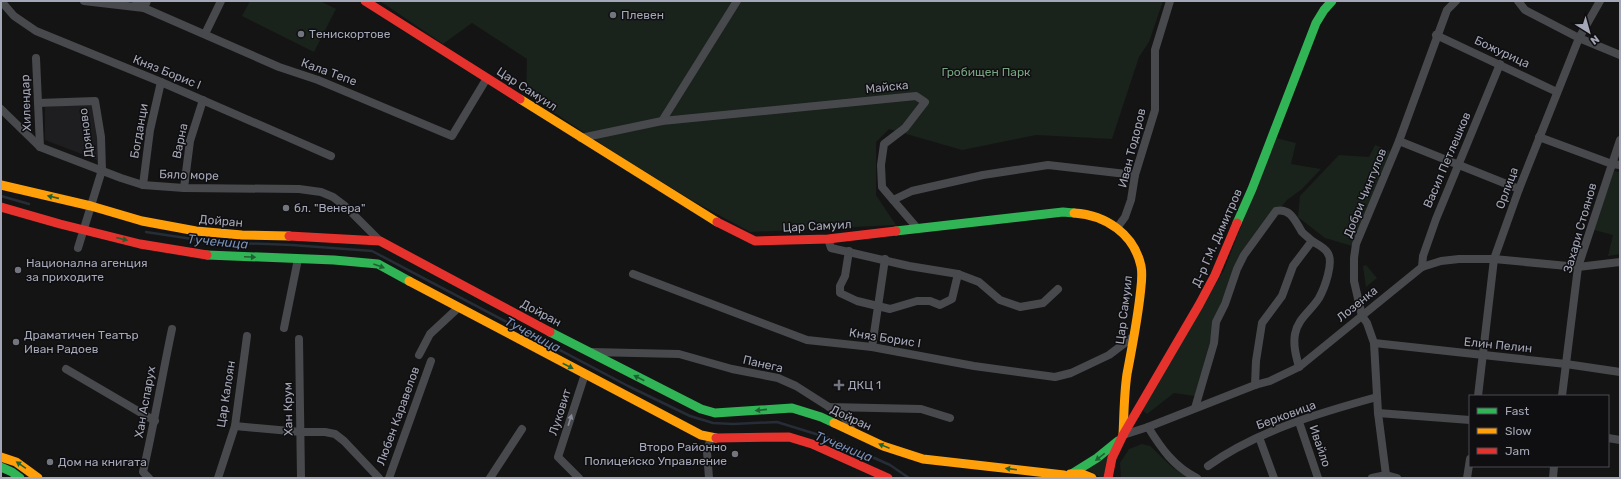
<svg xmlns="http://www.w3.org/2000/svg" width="1621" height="479" font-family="Rubik,sans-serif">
<rect width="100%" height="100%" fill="#141414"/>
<path fill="#1e1e20" d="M92 104 98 133 97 160 45 140V107Z"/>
<g fill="#1a221c">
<path d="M250 1H320L336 9 314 52 242 16Z"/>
<path d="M380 1H1163L1149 42 1139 57 1112 139 1036 135 962 150 889 129 876 142V195L896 225 750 232 693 201 621 157 526 94 527 59 472 23 443 44Z"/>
<path d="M1276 138 1296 143 1291 164 1321 169 1302 189 1287 200 1249 245 1221 303 1195 396 1174 393 1147 414 1141 409 1224 270Z"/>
<path d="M1375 145 1390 151 1389 157 1352 246 1325 238 1298 217 1300 196 1339 155 1369 157Z"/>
<path d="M1614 171 1620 172V254L1608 256 1613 235 1594 230Z"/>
<path d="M1366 265 1377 278 1366 287 1363 266Z"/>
<path d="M1142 444 1150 446 1172 467 1189 478H1121L1120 463 1129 449Z"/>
<path d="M1111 451 1105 478H1101L1085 468Z"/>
</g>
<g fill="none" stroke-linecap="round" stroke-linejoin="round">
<g stroke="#262d37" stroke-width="2.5">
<path d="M1 196 29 204"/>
<path d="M146 232 212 242 292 245 372 251 628 386 690 416 713 423 733 424 777 422 832 439 890 465 909 478"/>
</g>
<g stroke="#48494d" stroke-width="8">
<path d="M1 1 14 16 36 31 161 82 331 156"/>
<path d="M84 1 144 8 147 1"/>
<path d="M136 1 144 8 279 67 318 80 452 136 487 78"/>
<path d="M1518 1 1525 10 1579 38 1620 55"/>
<path d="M205 34 221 1"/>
<path d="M1436 35 1557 92"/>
<path d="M36 58 40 147"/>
<path d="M38 103 95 101 101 137 102 170 78 248"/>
<path d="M1 109 40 147 121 178 143 185 184 188 299 189 321 192 333 197 345 206 380 241"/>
<path d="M662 121 737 1"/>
<path d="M1539 137 1612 164 1620 165"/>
<path d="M581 138 662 121 916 96 925 102 905 128 884 144 881 165 882 187 893 200 912 191 983 175 1048 165 1135 175"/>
<path d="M1399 141 1519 189"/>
<path d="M143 185 150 130 161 82"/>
<path d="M184 188 190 141 203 100"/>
<path d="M893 200 918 229"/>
<path d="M1117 228 1125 217 1131 200 1135 175 1155 110V50L1170 1"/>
<path d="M828 239 831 248 909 266 958 274 979 282 1000 300 1020 307 1043 303 1058 289"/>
<path d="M849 251 845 276 840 286V293L857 301 890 309 917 301H930L940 305 952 299 958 274"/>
<path d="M1422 267 1423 256 1436 219 1500 64"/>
<path d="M633 274 807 340 872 347 974 366 1055 377 1071 373 1109 355 1134 336"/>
<path d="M284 328 298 259"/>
<path d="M299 339 301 478"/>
<path d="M1374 343 1566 364 1620 372"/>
<path d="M872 347 885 259"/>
<path d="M591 352 679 354 732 369 778 378 796 386 829 407 921 409 950 418"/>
<path d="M419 355 430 334 458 308"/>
<path d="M1299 367C1296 356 1293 345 1295 334 1298 318 1311 311 1319 298 1324 289 1335 261 1327 252 1324 247 1317 244 1312 241"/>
<path d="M66 369 155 421"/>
<path d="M1478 396 1494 259 1519 189 1579 38 1600 1"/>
<path d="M1562 396 1578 267 1620 140"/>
<path d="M829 407 845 418 853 432"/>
<path d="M1195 408 1214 343 1216 322 1225 304 1237 269 1244 255 1276 211C1291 208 1295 221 1302 232 1305 235 1309 238 1312 241L1293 266 1282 296 1262 323 1256 361 1255 385"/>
<path d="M1378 413 1470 420"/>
<path d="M1299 422 1318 478"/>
<path d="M235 426 301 432H325L335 434 344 441 379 478"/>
<path d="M1148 427C1161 448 1174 467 1197 478"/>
<path d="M1123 435 1148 427 1255 385 1270 381 1299 367 1422 267 1441 261 1459 259H1494L1578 267 1620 262"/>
<path d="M1259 437 1274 478"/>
<path d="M1608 438 1620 440"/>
<path d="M1208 466C1257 431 1319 413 1377 397"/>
<path d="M1386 475 1378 413 1374 343 1367 323 1362 316 1354 281V258L1356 244 1399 141 1447 10 1456 1"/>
<path d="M149 478 143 472C154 425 162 376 172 329"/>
<path d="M218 478 235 426 247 336"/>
<path d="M389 478 431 361"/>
<path d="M490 478 522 429"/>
<path d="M579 478 558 457 585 374"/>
<path d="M709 478 707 452 711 437"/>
<path d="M1372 478 1386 475 1397 478"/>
<path d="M1467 478 1470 459"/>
<path d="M1553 478 1554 466"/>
</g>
<g stroke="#30b455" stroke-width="9">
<path d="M1237 223 1252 189 1316 23 1324 10 1332 1"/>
<path d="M896 231 1063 212 1074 213"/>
<path d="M207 255 334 260 378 264 409 281"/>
<path d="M550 332 701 409 715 413 792 408 821 417 834 423"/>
<path d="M1 467 12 472 20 478"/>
<path d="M1073 473 1097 458 1118 441"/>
</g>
<g stroke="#ff9f0a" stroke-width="9">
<path d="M520 99 717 222"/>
<path d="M1 185 91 206 142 221 196 231 242 235 289 236"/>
<path d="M1074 213C1106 215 1134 234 1141 266 1143 276 1141 286 1140 296 1137 322 1132 348 1127 374 1124 394 1124 415 1123 435"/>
<path d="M409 281 701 435 716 438"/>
<path d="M834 423 883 446 923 459 1064 475"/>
<path d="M1 457 16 462 38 478"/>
<path d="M1070 474H1082L1092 478"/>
</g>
<g stroke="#e5322d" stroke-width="9">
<path d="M365 1 520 99"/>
<path d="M1 207 60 224 140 244 207 255"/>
<path d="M717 222 755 241 828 239 896 231"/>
<path d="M289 236 380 241 550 332"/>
<path d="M716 438 789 437 812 444 888 478"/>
<path d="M1108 478 1112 458 1123 435 1199 305 1215 275 1237 223"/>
</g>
</g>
<defs><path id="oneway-solid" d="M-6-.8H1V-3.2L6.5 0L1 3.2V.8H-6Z"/></defs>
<g fill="#206132">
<use href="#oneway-solid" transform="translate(53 197) rotate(-167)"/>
<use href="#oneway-solid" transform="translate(122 239) rotate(14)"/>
<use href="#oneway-solid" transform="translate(250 257) rotate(2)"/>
<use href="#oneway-solid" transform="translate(379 266) rotate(20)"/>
<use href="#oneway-solid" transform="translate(568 366) rotate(27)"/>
<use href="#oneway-solid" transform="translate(639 378) rotate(-153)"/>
<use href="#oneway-solid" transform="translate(761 410) rotate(174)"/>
<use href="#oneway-solid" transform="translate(884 446) rotate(-158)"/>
<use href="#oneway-solid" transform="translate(1100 457) rotate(142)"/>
<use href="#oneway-solid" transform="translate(21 465) rotate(-146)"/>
<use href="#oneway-solid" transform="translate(1011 469) rotate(-173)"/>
</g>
<use fill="#888b97" href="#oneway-solid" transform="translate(570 420) rotate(-72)"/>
<g fill="#72747e" stroke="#0f0e10" stroke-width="1.5">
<circle cx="613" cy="15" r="4"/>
<circle cx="301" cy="34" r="4"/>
<circle cx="286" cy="208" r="4"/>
<circle cx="18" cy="270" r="4"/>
<circle cx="16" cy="342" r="4"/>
<path d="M837 379h4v4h4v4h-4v4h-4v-4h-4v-4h4z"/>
<circle cx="735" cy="454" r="4"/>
<circle cx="50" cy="462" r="4"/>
</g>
<g text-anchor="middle" stroke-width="3" stroke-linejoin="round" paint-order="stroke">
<g font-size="12" fill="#a4a7b7" stroke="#0f0e10" text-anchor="start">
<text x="621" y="19">Плевен</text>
<text x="309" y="38">Тенискортове</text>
<text x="294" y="212">бл. "Венера"</text>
<text x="26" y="267">Национална агенция<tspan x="26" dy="14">за приходите</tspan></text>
<text x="24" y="339">Драматичен Театър<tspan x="24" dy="14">Иван Радоев</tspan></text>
<text x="848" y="389">ДКЦ 1</text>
<text x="727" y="451" text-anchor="end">Второ Районно<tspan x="727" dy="14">Полицейско Управление</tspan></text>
<text x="58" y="466">Дом на книгата</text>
</g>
<g font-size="12" fill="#a4a7b7" stroke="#0f0e10">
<text transform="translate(1502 52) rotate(25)" y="4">Божурица</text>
<text transform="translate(167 72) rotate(22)" y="4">Княз Борис I</text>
<text transform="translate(329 72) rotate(20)" y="4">Кала Тепе</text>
<text transform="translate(887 87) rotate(-6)" y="4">Майска</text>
<text transform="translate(527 89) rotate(33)" y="4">Цар Самуил</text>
<text transform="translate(26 103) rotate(-92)" y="4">Хилендар</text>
<text transform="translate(139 131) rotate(-80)" y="4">Богданци</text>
<text transform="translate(86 133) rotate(-97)" y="4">Дряново</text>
<text transform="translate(180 141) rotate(-78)" y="4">Варна</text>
<text transform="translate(1132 148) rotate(-76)" y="4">Иван Тодоров</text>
<text transform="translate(1447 160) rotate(-67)" y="4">Васил Петлешков</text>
<text transform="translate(189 175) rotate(2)" y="4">Бяло море</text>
<text transform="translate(1507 188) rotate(-70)" y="4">Орлица</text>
<text transform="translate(1365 193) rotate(-68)" y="4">Добри Чинтулов</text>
<text transform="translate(221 221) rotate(5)" y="4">Дойран</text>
<text transform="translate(817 226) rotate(-3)" y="4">Цар Самуил</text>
<text transform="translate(1580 228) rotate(-74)" y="4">Захари Стоянов</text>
<text transform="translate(1217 238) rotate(-66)" y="4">Д-р Г.М. Димитров</text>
<text transform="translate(1357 304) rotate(-39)" y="4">Лозенка</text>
<text transform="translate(1124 310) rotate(-83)" y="4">Цар Самуил</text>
<text transform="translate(541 313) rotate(28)" y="4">Дойран</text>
<text transform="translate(885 338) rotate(9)" y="4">Княз Борис I</text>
<text transform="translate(1498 345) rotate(6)" y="4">Елин Пелин</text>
<text transform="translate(763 364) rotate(13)" y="4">Панега</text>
<text transform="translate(226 394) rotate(-81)" y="4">Цар Калоян</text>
<text transform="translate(145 402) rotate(-80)" y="4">Хан Аспарух</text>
<text transform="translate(288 409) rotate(-91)" y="4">Хан Крум</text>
<text transform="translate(560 412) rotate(-72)" y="4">Луковит</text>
<text transform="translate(1286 415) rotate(-20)" y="4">Берковица</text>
<text transform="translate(398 416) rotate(-70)" y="4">Любен Каравелов</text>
<text transform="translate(851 418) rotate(25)" y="4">Дойран</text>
<text transform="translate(1320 446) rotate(71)" y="4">Ивайло</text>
</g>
<g font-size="12" fill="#79a482" stroke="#0f0e10">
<text x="986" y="76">Гробищен Парк</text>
</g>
<g font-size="13" font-style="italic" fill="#778fb6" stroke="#0f0e10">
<text transform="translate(218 241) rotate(5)" y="5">Тученица</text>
<text transform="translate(533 334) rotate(28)" y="5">Тученица</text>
<text transform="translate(844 446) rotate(22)" y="5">Тученица</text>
</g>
</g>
<rect width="1621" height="479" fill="none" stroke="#a4a7b7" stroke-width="4"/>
<rect x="1469" y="395" width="140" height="72" fill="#0f0e10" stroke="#4b4b53"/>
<rect x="1477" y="408" width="20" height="6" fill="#30b455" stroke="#4b4b53"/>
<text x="1505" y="415" font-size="12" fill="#a4a7b7">Fast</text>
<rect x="1477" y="428" width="20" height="6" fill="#ff9f0a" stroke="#4b4b53"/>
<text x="1505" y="435" font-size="12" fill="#a4a7b7">Slow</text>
<rect x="1477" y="448" width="20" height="6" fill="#e5322d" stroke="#4b4b53"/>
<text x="1505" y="455" font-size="12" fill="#a4a7b7">Jam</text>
<g transform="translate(1589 32) rotate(143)" stroke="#0f0e10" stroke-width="3" paint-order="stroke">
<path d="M0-3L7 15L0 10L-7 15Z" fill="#a4a7b7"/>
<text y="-6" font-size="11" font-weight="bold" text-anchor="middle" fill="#a4a7b7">N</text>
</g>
</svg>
